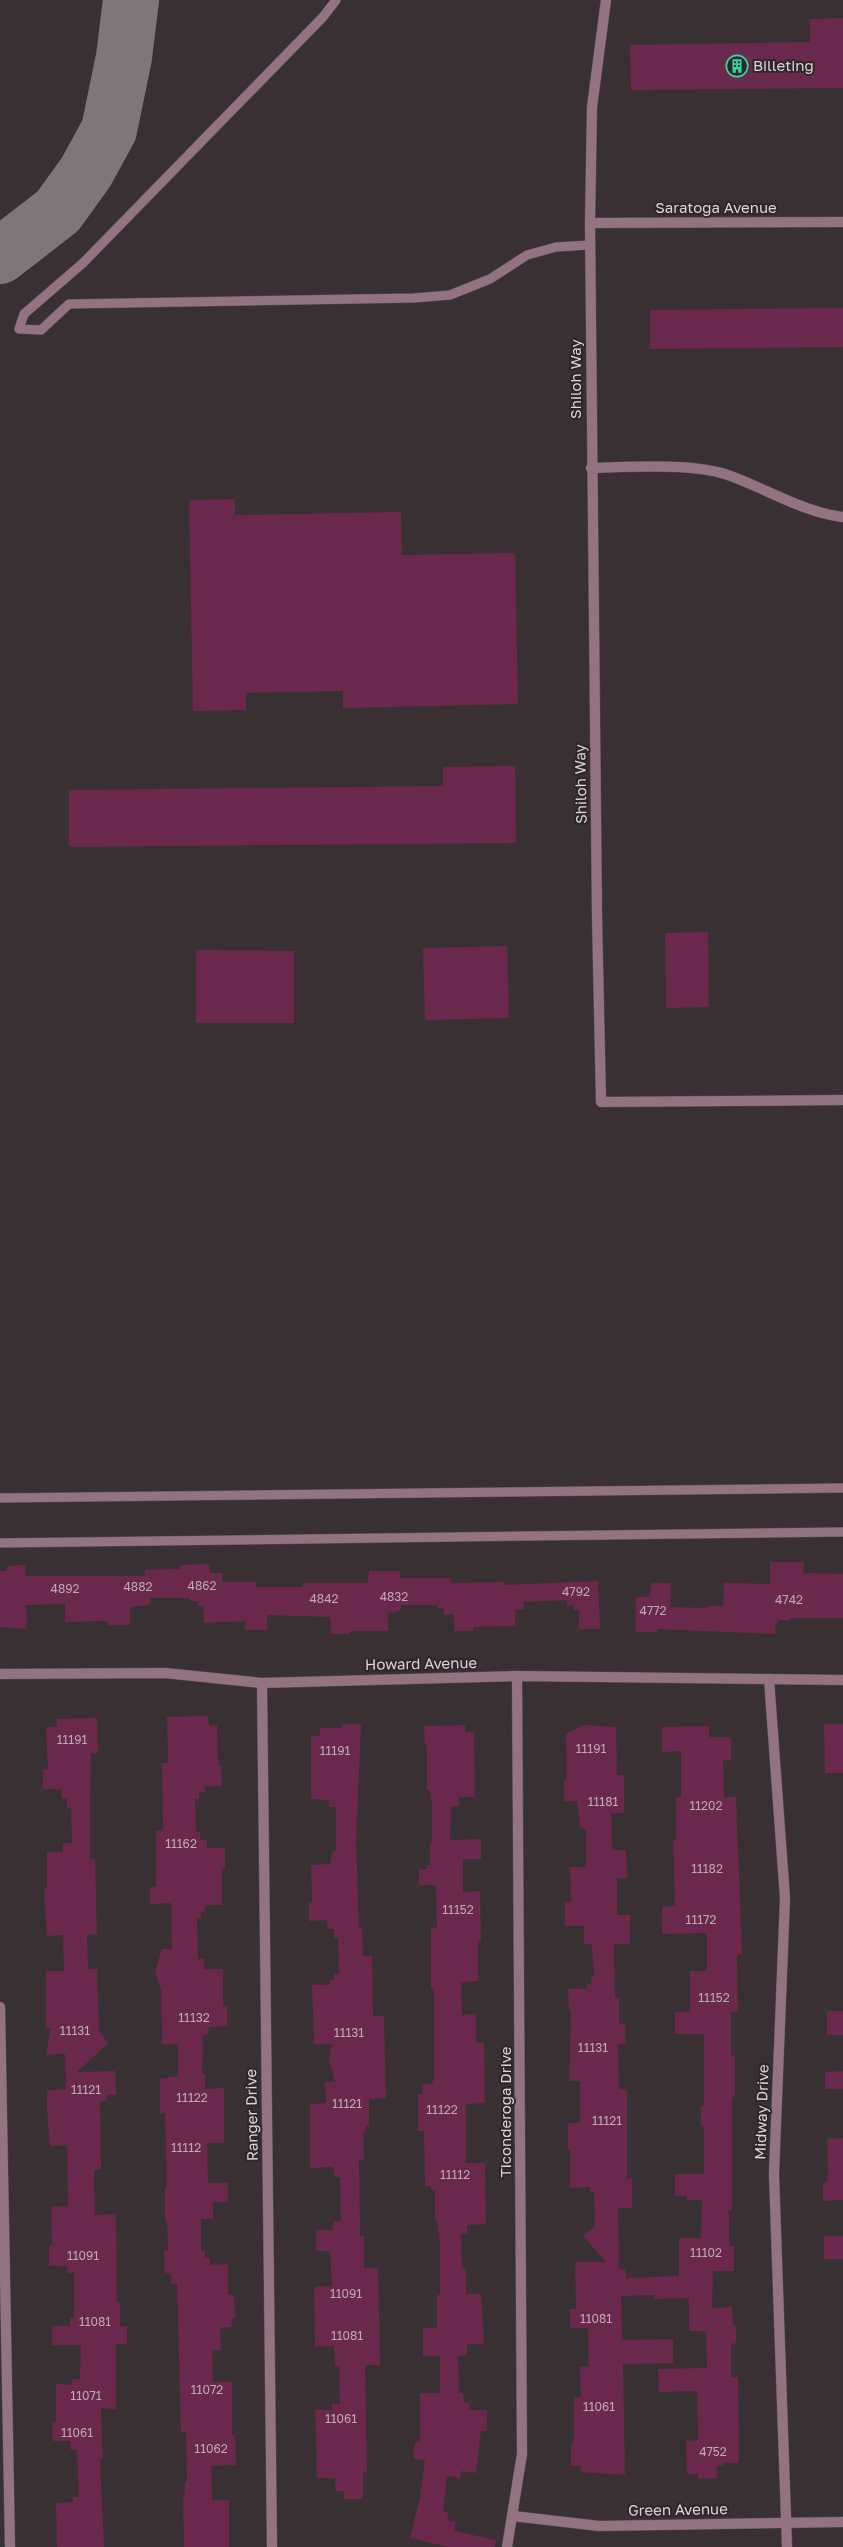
<svg xmlns="http://www.w3.org/2000/svg" width="843" height="2547" font-family="'Golos Text',sans-serif">
<rect width="100%" height="100%" fill="#393034"/>
<g fill="none" stroke-linecap="round" stroke-linejoin="round">
<path stroke="#7e7679" stroke-width="56" d="M0 256 58 211 86 172 109 130 124 57 131 0"/>
</g>
<g fill="#6b284d">
<path d="M843 18V88L631 90 630 45 810 42V19Z"/>
<path d="M843 308V347L650 349V310Z"/>
<path d="M235 499V515L401 512 402 555 515 553 518 704 343 708V691L246 693V710L193 711 189 500Z"/>
<path d="M515 766 516 843 69 847V790L443 786V767Z"/>
<path d="M708 932 709 1007 666 1008 665 933Z"/>
<path d="M507 946 509 1018 425 1020 423 948Z"/>
<path d="M196 950 294 951V1023H196Z"/>
<path d="M770 1562H804L803 1573 843 1574V1618H790V1620H778V1623H776L775 1634 657 1629V1632H635L636 1597H650L651 1583H671L670 1607 707 1608V1606H723L724 1583 770 1584Z"/>
<path d="M209 1564 210 1573H222V1582H256V1587H302V1583H368L369 1571H400V1578H451V1583L505 1582V1585L598 1581 600 1629H579V1610H574L573 1605 567 1606V1600L523 1602 524 1609 515 1610V1626L473 1627V1631H454V1614L444 1615V1608H437V1605H401V1610L388 1613V1631H350V1634H331L330 1617 267 1615V1630H245V1621L204 1623 203 1605 198 1606V1601H190V1598H150V1605L130 1607V1625H108V1621L65 1622V1604L26 1605 27 1629 0 1627V1571H7V1566L25 1565 26 1576H145V1570L180 1569V1565Z"/>
<path d="M208 1716 209 1726 217 1725 218 1765H221L222 1786 205 1787V1792H199V1799H195L196 1832H200V1840H207V1848H225V1868H222V1905H205V1912H201V1918H197L198 1959H204V1969H223V2006H227V2026L209 2027 208 2035H203L202 2074H205V2089L224 2088V2143H207L208 2183H228V2202H213V2219H201V2251H205V2258H210V2265L228 2264V2295H234L235 2318H231L232 2327 220 2328 221 2350H212L213 2382H232V2435H235L236 2465 211 2466 212 2500H229V2547H184L183 2494H185V2482H187L186 2432H181L177 2284H171V2273H165L164 2251H168L167 2220H165V2187H167L165 2113H160V2079L178 2076V2044H162L161 1990 155 1971 162 1949H172L171 1903 150 1904V1887H156V1831H163L162 1763H168L167 1717Z"/>
<path d="M97 1718 98 1753H91L90 1808V1859H95L97 1934 87 1935 88 1969H97L99 2031 108 2043 77 2072 115 2071 116 2095H107V2101H100L101 2169 94 2170 95 2215 116 2214 117 2303H120V2326H127V2344H116V2409L101 2408 103 2459H100L104 2547H57L56 2503 73 2502V2497H79L77 2450H71L70 2441H53L52 2422H56V2384L72 2385V2379H80L81 2345H52V2326H70V2318H74V2273H67V2266H49V2245H52L51 2207 68 2206V2199L67 2145 50 2146 47 2109V2090L66 2089 65 2054 46 2055 51 2028H46V1971H64L63 1935 47 1936 44 1889H47V1852H63V1843H72L71 1808H67V1799L62 1798 61 1789H43V1769H48L46 1727H57L56 1719Z"/>
<path d="M342 1724H361L356 1841 359 1928H362L363 1956H372L373 2016H384L386 2098 369 2099V2126H366V2132H363L364 2159 359 2160 360 2236H364V2268H378L380 2365H365L367 2472H363V2499H344V2491H336L335 2478H317L316 2433 315 2410H332V2404H340L339 2366H335L334 2346 315 2347 314 2287 332 2286 330 2251H316V2230H333V2221H341L340 2177H335L333 2167 310 2168V2104L326 2103 325 2082H335L329 2060 332 2044H314L312 1985H329L330 1980H334V1974H339L338 1938H334V1929H328L327 1920 309 1921V1903L312 1902 311 1865 330 1864 333 1851H336V1807H329V1800L311 1799V1736H320V1728H342Z"/>
<path d="M824 1724H843V1773H825Z"/>
<path d="M465 1725V1732H474L475 1797H459V1806H451L450 1840 481 1839V1859H463V1892L480 1891 481 1941H478V1981L461 1982 462 2015 476 2014V2043H484L485 2103 466 2104V2163H485L486 2224 467 2225V2234H461L462 2269H466V2294H481L484 2344H467V2355L458 2356 459 2393H463L464 2403H469V2410H487V2431H481L476 2473 461 2471 460 2478 447 2476 443 2511 449 2513 447 2520 456 2522 454 2531 496 2540 495 2547H448L410 2538 420 2498 425 2460 413 2458 415 2442H420V2393H440V2356H423V2328H437V2295H440V2243L437 2220H435V2190H432L431 2186H425L424 2131H418V2094H423L422 2084H432L434 2077V1989H431V1928H437L436 1885H419V1869H427V1865H430V1843H432V1804L430 1790H427V1745H425L424 1726Z"/>
<path d="M584 1725 616 1727 617 1775H624V1813H611L612 1847 613 1850H626L627 1878H617V1915H630V1944H614L615 1998 619 1997V2024H625L626 2044H618L619 2089H627V2179L632 2178V2208H618L619 2269H625L626 2278 679 2276V2238H701L702 2200H687V2196H675V2174H704V2127H701V2106H704V2034H675V2012H690V1971H707V1933L662 1934V1907L675 1906 673 1840H676V1797H681V1751L662 1752V1727L709 1726V1737H731V1760H723L724 1797H736L742 1954 737 1955 738 2012H731V2056L735 2055V2097H732V2210H729V2246H734V2271H713L712 2308 732 2307 733 2325H736V2343L731 2344V2377H738L739 2463H723V2466H717V2478L698 2479V2474H687L686 2441 698 2440 697 2391 659 2392 658 2369 707 2368 706 2331H689V2298L654 2299V2295L621 2296 622 2340 673 2339V2363L623 2364 625 2475 581 2472V2466H571V2443H574V2397H581L580 2367H589L588 2328H570V2309H576L575 2262H606L583 2236 595 2226 594 2192H590V2187L570 2188V2150H568V2123H580V2081H569L571 2011H569L568 1989H587V1984H591V1977H594L592 1944H584V1926H565V1902H571L570 1867H586V1830L580 1827 577 1801H564V1780H567L566 1734Z"/>
<rect x="827" y="2011" width="16" height="24"/>
<path d="M843 2071V2089H825V2072Z"/>
<path d="M843 2138V2200L823 2201V2182H827L828 2172 827 2139Z"/>
<rect x="824" y="2236" width="19" height="23"/>
</g>
<g fill="none" stroke-linecap="round" stroke-linejoin="round">
<g stroke="#564e52" stroke-width="10">
<g id="lane">
<path d="M336 0 323 17 83 263 24 314 19 329 41 330 69 304 414 298 450 295 490 279 527 255 556 247 590 245"/>
<path d="M0 1498 843 1488"/>
<path d="M0 1543 843 1532"/>
</g>
</g>
<g stroke="#564e52" stroke-width="11">
<g id="street">
<path d="M606 0 592 107 590 223 597 916 601 1102 843 1100"/>
<path d="M590 223 843 222"/>
<path d="M591 468C628 467 691 463 725 474 764 487 801 512 843 517"/>
<path d="M0 1674 165 1673 262 1683 517 1676 843 1680"/>
<path d="M769 1679 785 1898 774 2174 787 2547"/>
<path d="M262 1683 272 2547"/>
<path d="M0 2007 10 2547"/>
<path d="M513 2516 599 2526 843 2522"/>
<path d="M507 2547 522 2454 517 1676"/>
</g>
</g>
<use href="#lane" stroke="#937282" stroke-width="9"/>
<use href="#street" stroke="#937282" stroke-width="10"/>
</g>
<defs>
<g id="building-ring" transform="scale(1.125)"><circle r="9.5" fill="#2f262a" stroke="#35d4a7" stroke-width="1.5"/><path d="M-4-6H4V6H1V3H-1V6H-4ZM-2.5-4.3h1.7v1.8h-1.7ZM.8-4.3h1.7v1.8H.8ZM-2.5-1h1.7V.8h-1.7ZM.8-1h1.7V.8H.8Z" fill="#35d4a7"/></g>
</defs>
<g fill-rule="evenodd">
<use href="#building-ring" x="737" y="66"/>
</g>
<g text-anchor="middle" stroke-width="4" stroke-linejoin="round" paint-order="stroke">
<g font-size="12" fill="#c0aab6">
<text x="202" y="1590">4862</text>
<text x="138" y="1591">4882</text>
<text x="65" y="1593">4892</text>
<text x="576" y="1596">4792</text>
<text x="394" y="1601">4832</text>
<text x="324" y="1603">4842</text>
<text x="789" y="1604">4742</text>
<text x="653" y="1615">4772</text>
<text x="72" y="1744">11191</text>
<text x="591" y="1753">11191</text>
<text x="335" y="1755">11191</text>
<text x="603" y="1806">11181</text>
<text x="706" y="1810">11202</text>
<text x="181" y="1848">11162</text>
<text x="707" y="1873">11182</text>
<text x="458" y="1914">11152</text>
<text x="701" y="1924">11172</text>
<text x="714" y="2002">11152</text>
<text x="194" y="2022">11132</text>
<text x="75" y="2035">11131</text>
<text x="349" y="2037">11131</text>
<text x="593" y="2052">11131</text>
<text x="86" y="2094">11121</text>
<text x="192" y="2102">11122</text>
<text x="347" y="2108">11121</text>
<text x="442" y="2114">11122</text>
<text x="607" y="2125">11121</text>
<text x="186" y="2152">11112</text>
<text x="455" y="2179">11112</text>
<text x="706" y="2257">11102</text>
<text x="83" y="2260">11091</text>
<text x="346" y="2298">11091</text>
<text x="596" y="2323">11081</text>
<text x="95" y="2326">11081</text>
<text x="347" y="2340">11081</text>
<text x="207" y="2394">11072</text>
<text x="86" y="2400">11071</text>
<text x="599" y="2411">11061</text>
<text x="341" y="2423">11061</text>
<text x="77" y="2437">11061</text>
<text x="211" y="2453">11062</text>
<text x="713" y="2456">4752</text>
</g>
<g font-size="15" fill="#dcd6d9" stroke="#2f262a" text-anchor="start">
<text x="753" y="71">Billeting</text>
</g>
<g font-size="15" fill="#dcd6d9" stroke="#2f262a">
<text x="716" y="213">Saratoga Avenue</text>
<text transform="translate(576 379) rotate(-90)" y="5">Shiloh Way</text>
<text transform="translate(581 784) rotate(-91)" y="5">Shiloh Way</text>
<text transform="translate(421 1664) rotate(-1)" y="5">Howard Avenue</text>
<text transform="translate(506 2112) rotate(-90)" y="5">Ticonderoga Drive</text>
<text transform="translate(762 2112) rotate(-88)" y="5">Midway Drive</text>
<text transform="translate(252 2115) rotate(-91)" y="5">Ranger Drive</text>
<text transform="translate(678 2510) rotate(-1)" y="5">Green Avenue</text>
</g>
</g>
</svg>
